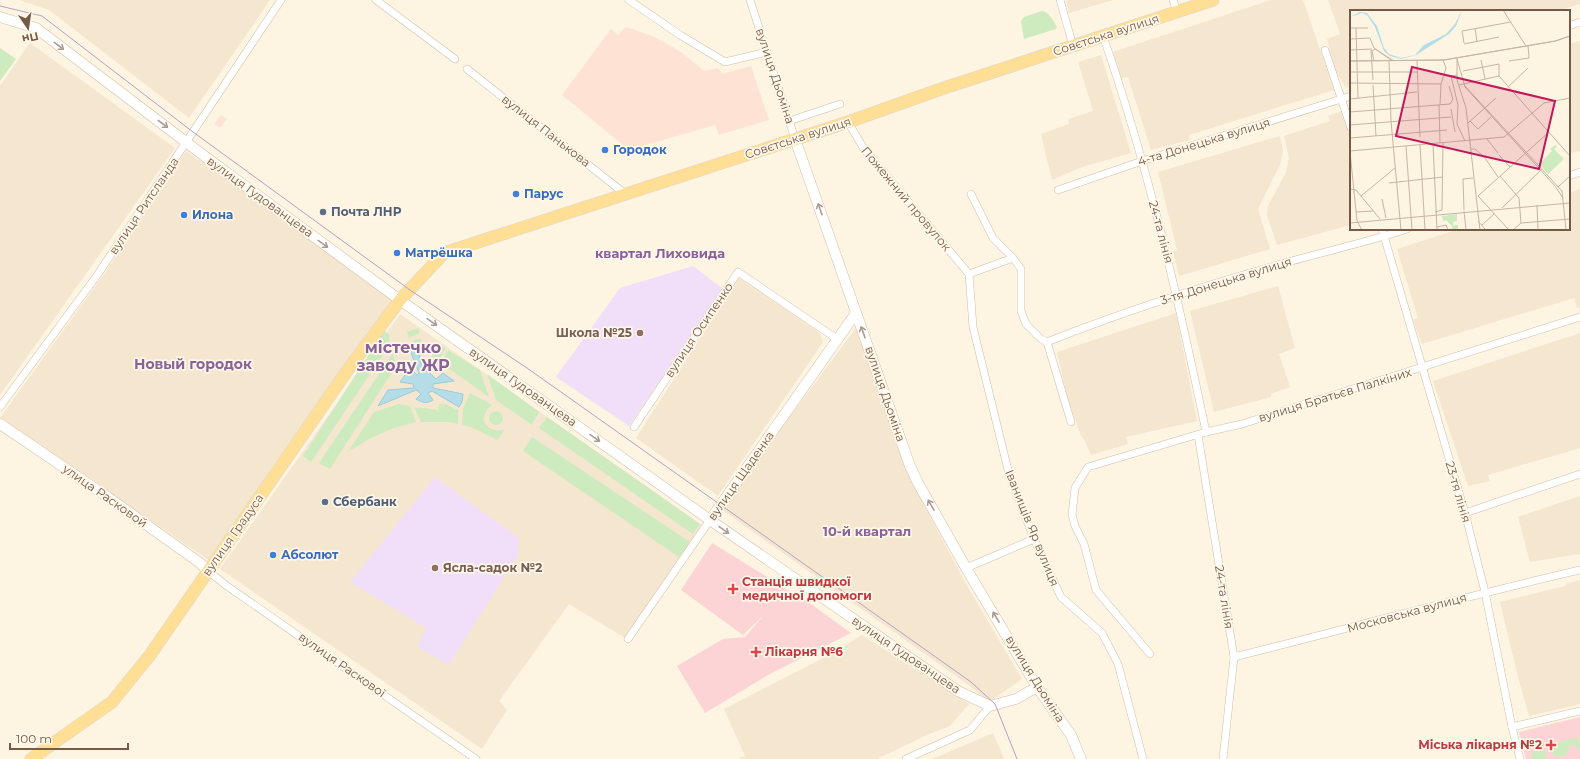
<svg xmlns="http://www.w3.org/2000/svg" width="1580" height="759" font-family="Montserrat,sans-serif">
<rect width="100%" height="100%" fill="#fdf4e1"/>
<g fill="#f5e6cf">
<path d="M19 0H270L189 118 49 10Z"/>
<path d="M1066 0H1113L1069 13Z"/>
<path d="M1271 0H1303L1334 90 1189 135 1190 140 1151 150 1128 77 1121 78 1113 52Z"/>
<path d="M1328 0H1580V4L1557 11H1351V85L1346 88 1336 72 1327 39 1340 34Z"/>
<path d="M1580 41V151L1569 154V44Z"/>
<path d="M30 43 175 148 0 395V86Z"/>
<path d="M1101 55 1131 153 1082 167 1052 180 1041 134 1069 124 1068 119 1093 111 1078 62Z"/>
<path d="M1342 111 1351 140V225L1277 245 1267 215 1268 206 1286 172 1289 158 1284 136 1330 121 1328 116Z"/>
<path d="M1280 136 1283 150 1280 165 1258 209 1270 249 1179 276 1173 251 1177 250 1158 172Z"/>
<path d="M186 151 308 237 393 301 210 561 0 418 104 274Z"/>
<path d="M1580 189V308H1577L1574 298 1422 344 1413 320 1418 318 1397 249 1459 229H1569V193Z"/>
<path d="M739 278 820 333 823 342 718 496 636 438Z"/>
<path d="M1278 286 1295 348 1279 354 1290 387 1271 394V397L1214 412 1190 311Z"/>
<path d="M1176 313 1197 421 1126 437 1128 444 1091 455 1084 439 1081 436 1067 396 1057 352Z"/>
<path d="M400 314 702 525 625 638 569 604 499 701 507 710 482 749 220 569Z"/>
<path d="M856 328 907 473 966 584 1022 679 989 702 970 686 721 509Z"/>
<path d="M1580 333V448L1488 475 1490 481 1468 486 1433 381Z"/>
<path d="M1580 496V554L1530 562 1518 517Z"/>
<path d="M1580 580V704L1529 716 1518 677 1500 602 1565 586 1566 584Z"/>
<path d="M862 635 969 704 950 726 929 734 877 759H738L745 756 724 709 835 652Z"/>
<path d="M993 733 1004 759H932Z"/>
</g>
<g fill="#fee3d4">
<path d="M626 27 655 37 681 52 704 71 718 68 722 74 751 66 769 120 719 135 715 125 629 150 562 95 611 29 618 35Z"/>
<path d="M221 115 227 119 220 128 214 124Z"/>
</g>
<g fill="#f1def9">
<path d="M693 266 723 289 629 426 556 377 620 288Z"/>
<path d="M435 477 519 538 518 555 449 665 417 647 426 628 350 582Z"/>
</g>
<g fill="#fcd4d6">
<path d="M712 543 785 588 776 599 785 589 804 599 851 633 768 675 705 713 677 666 723 639 745 637 764 615 743 635 681 590Z"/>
<path d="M1580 717V759H1526L1519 732Z"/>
</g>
<g fill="#ceebbf">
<path d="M1042 11C1050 12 1053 21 1057 27L1056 29 1024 39 1021 21 1024 17Z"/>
<path d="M0 48 16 59 0 81Z"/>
<path d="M418 328 420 333 409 338 407 332Z"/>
<path d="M384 331 389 334 390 344 311 462 303 456Z"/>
<path d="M417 339H421L423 355 419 356 417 345 412 347 410 343Z"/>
<path d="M436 342 446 348 439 360 432 356Z"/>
<path d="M448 350 480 370 489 397 441 363Z"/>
<path d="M393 353 396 366 330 469 319 463Z"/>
<path d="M487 374 539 412 532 425 496 400Z"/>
<path d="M470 393 492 405C476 418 486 433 504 430L498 440 471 427 462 425 463 409Z"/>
<path d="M399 404 410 406 416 422C387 429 373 436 348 452L374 412Z"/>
<path d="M439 404H445L458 410V424L449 422H421L414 407 439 410Z"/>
<circle cx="496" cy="418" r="7"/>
<path d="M547 417 700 524 693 534 539 428Z"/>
<path d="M532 437 690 542 679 557 523 451Z"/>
<path d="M1579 737 1580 751 1574 745 1569 746V750L1565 756 1556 757 1553 755 1550 747 1551 744Z"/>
<path d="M1541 746 1544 748 1547 759H1532C1532 751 1533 748 1541 746Z"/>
</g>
<path fill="#b5dde7" stroke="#9bccda" d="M417 345 423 371 429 372 436 379 443 373 454 381 433 384V388L463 394 462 402 459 407 432 391 428 393 433 400C426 404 423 403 416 399L421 394 416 390 378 406 388 390 414 388 413 384 400 382 410 368 417 375 419 373 409 348Z"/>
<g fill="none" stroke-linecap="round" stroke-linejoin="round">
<g stroke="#d1beab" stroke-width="8">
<g id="street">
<path d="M376 0 455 59"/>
<path d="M629 0 680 35 725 62 767 52"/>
<path d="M750 0 795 139"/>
<path d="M1060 0 1073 46"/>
<path d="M1173 0 1177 12"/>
<path d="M1569 26 1580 22"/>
<path d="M1103 36C1148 165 1178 298 1206 432"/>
<path d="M1325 50 1351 128"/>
<path d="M467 69 624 193"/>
<path d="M789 121 840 104"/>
<path d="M848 122 864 149 969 274"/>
<path d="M1569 176 1580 172"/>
<path d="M1058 190 1142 161 1351 96"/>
<path d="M971 194 993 238 1013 258 1021 269V311L1026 324 1041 339 1047 342 1071 422"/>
<path d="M1382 229 1465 513 1485 592 1512 727 1520 759"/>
<path d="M969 274 973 327 1009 474 1034 539 1061 597 1102 633 1118 664 1143 759"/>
<path d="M969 274 1013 258"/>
<path d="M1047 342C1123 312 1200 287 1278 265 1321 252 1365 243 1407 229"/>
<path d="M0 407 98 274 281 0"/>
<path d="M634 427 738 272 837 339"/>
<path d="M1198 435 1234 657 1223 759"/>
<path d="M1465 513 1580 474"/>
<path d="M966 568 1034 539"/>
<path d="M208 571 227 586 476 759"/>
<path d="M628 639 710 520"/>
<path d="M1150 654 1096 590 1084 544 1075 526 1072 515 1075 488 1088 467 1206 432 1242 424 1580 317"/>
<path d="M1234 657C1349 628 1464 597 1580 570"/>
<path d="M1512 727 1580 711"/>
<path d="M906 759 970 730 990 706"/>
</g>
</g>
<g stroke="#d4bea7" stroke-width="11">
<g id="secondary">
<path d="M0 17 36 28 207 158 400 300 710 520 958 691 990 706 1016 699 1037 687"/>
<path d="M795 139 910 466 918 483 966 568 1037 687 1071 735 1081 759"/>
<path d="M0 424 109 498 200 563 208 571"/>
<path d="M710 520 856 313"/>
</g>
</g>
<g stroke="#ded7d3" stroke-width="13">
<path id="primary" d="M31 759 112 702 150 655 347 371 400 300 444 253 848 122 941 89 1213 0"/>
</g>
<use href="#street" stroke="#fff" stroke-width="7"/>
<use href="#secondary" stroke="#fff" stroke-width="10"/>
<use href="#primary" stroke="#ffde96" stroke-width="12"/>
<path stroke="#b7a0c7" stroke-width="1" d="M0 6 42 16 193 132 410 290 527 368 971 682 995 704 1017 759"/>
</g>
<defs><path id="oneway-shaft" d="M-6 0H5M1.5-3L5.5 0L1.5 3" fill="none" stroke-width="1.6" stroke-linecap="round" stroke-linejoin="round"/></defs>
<g stroke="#ac9c91">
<use href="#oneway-shaft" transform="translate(59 46) rotate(37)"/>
<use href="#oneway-shaft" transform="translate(163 124) rotate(37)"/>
<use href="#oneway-shaft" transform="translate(820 209) rotate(-109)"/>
<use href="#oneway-shaft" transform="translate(323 244) rotate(36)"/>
<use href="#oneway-shaft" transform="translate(432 322) rotate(35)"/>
<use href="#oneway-shaft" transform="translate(863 332) rotate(-110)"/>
<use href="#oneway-shaft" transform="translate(595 438) rotate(35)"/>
<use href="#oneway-shaft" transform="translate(931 505) rotate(-120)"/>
<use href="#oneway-shaft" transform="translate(724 530) rotate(35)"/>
<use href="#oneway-shaft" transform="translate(996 617) rotate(-121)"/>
</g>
<g fill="#3f7fe0" stroke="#fff7e8" stroke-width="1.5">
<circle cx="605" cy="150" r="4"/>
<circle cx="516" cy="194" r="4"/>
<circle cx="184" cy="215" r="4"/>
<circle cx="397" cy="253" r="4"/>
<circle cx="273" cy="555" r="4"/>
</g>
<g fill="#5c6f8a" stroke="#fff7e8" stroke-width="1.5">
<circle cx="323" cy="212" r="4"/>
<circle cx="325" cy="502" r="4"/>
</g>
<g fill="#8d6e63" stroke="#fff7e8" stroke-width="1.5">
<circle cx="640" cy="333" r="4"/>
<circle cx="435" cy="568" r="4"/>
</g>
<g fill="#e0444e" stroke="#fff7e8" stroke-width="1.5">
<path d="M731 583h4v4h4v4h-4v4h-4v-4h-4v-4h4z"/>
<path d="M754 646h4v4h4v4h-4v4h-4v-4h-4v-4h4z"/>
<path d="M1549 739h4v4h4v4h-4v4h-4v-4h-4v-4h4z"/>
</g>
<g text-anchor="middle" stroke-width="3.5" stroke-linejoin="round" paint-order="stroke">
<g font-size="12" fill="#755a47" stroke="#fff7e8">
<text transform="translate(1106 35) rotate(-18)" y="4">Совєтська вулиця</text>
<text transform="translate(775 76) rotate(72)" y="4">вулиця Дьоміна</text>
<text transform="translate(546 131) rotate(38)" y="4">вулиця Панькова</text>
<text transform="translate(798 138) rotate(-18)" y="4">Совєтська вулиця</text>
<text transform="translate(1204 142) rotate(-17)" y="4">4-та Донецька вулиця</text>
<text transform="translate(260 197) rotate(36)" y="4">вулиця Гудованцева</text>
<text transform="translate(906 199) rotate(50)" y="4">Пожежний провулок</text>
<text transform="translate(144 206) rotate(-56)" y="4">вулиця Ритсланда</text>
<text transform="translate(1161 232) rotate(75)" y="4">24-та лінія</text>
<text transform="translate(1226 281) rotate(-17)" y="4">3-тя Донецька вулиця</text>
<text transform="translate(699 330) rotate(-56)" y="4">вулиця Осипенко</text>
<text transform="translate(523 387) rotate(35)" y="4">вулиця Гудованцева</text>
<text transform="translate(885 394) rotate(71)" y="4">вулиця Дьоміна</text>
<text transform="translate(1335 395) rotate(-17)" y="4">вулиця Братьєв Палкіних</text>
<text transform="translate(741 476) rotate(-55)" y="4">вулиця Щаденка</text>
<text transform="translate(1458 492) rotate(74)" y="4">23-тя лінія</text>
<text transform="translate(105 496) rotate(35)" y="4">улица Расковой</text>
<text transform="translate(1032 528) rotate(68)" y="4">Іванищів Яр вулиця</text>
<text transform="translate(233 535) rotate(-55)" y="4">вулиця Градуса</text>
<text transform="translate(1224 597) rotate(81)" y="4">24-та лінія</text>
<text transform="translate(1407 613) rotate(-15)" y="4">Московська вулиця</text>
<text transform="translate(906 655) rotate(34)" y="4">вулиця Гудованцева</text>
<text transform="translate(342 665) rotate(35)" y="4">вулиця Раскової</text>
<text transform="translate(1035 679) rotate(58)" y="4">вулиця Дьоміна</text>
</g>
<g font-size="12" font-weight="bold" fill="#366cbe" stroke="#fff7e8" text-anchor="start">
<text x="613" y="154">Городок</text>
<text x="524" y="198">Парус</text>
<text x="192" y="219">Илона</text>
<text x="405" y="257">Матрёшка</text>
<text x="281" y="559">Абсолют</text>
</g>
<g font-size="12" font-weight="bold" fill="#4e5e75" stroke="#fff7e8" text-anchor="start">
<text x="331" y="216">Почта ЛНР</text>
<text x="333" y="506">Сбербанк</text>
</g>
<g font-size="12" font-weight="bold" fill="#785e54" stroke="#fff7e8" text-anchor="end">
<text x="632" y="337">Школа №25</text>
<text x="443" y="572" text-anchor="start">Ясла-садок №2</text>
</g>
<g font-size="12" font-weight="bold" fill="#be3a42" stroke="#fff7e8" text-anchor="start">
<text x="742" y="586">Станція швидкої<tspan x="742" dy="14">медичної допомоги</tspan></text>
<text x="765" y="656">Лікарня №6</text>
<text x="1542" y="749" text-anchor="end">Міська лікарня №2</text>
</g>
<g font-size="13" font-weight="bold" fill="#8a6299" stroke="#fff7e8">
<text x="660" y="258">квартал Лиховида</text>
<text x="867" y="536">10-й квартал</text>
</g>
<g font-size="14" font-weight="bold" fill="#8a6299" stroke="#fff7e8">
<text x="193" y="369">Новый городок</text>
</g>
<g font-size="16" font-weight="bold" fill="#8a6299" stroke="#fff7e8">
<text x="403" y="353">містечко<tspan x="403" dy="18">заводу ЖР</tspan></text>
</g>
</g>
<g transform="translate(1350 10)">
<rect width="220" height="220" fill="#fdf4e1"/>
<path d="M205 135 207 137 204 139 214 149 198 164 189 154 202 141 200 139ZM107 204V211L103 212V215H108V220H102V216L96 210 93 211 92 206Z" fill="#ceebbf"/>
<path d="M112 0 106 16 99 24 66 45 51 49 40 46 34 41 25 17 17 5 12 3 0 7 10 2 17 3 27 16 34 38 39 44 51 48 65 45 74 35 96 24 105 14Z" fill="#b5dde7"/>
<path fill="none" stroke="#c7b6a3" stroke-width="1" d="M153 0 176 36M0 18H18M6 18 8 88M125 18 127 32M0 29 20 28 24 38 41 50M114 33 112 21 161 12M114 34 149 27M0 40 22 39M21 40 23 70M107 48V70L116 98 130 220M107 49 115 77 205 176 213 188M131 50 135 69M0 51 94 50 205 31 220 26M0 51 94 50 206 31 220 26M24 51 22 41 25 39 44 51M39 51 41 111 51 220M67 51 70 127M159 51 179 48 178 35M113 61 149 54V66M0 62H67M107 65 101 66 108 95 107 114M149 66 220 146M0 73 91 74M23 75 26 126M109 75 149 66M114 75 212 181 216 220M158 77 178 58M0 89 67 82M89 95 90 133M90 95 91 74 96 58 93 50M101 99 105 122M0 102 100 94 103 89 99 76M120 111 128 119 141 107M118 113 146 88M107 114 115 131M0 115 101 107M0 128 97 120M137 129 148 143M83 134 87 220M70 135 75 220M56 136 62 220M121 139H125L135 148 148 167M0 141 154 127 194 93 220 88M0 142 7 211 12 220M149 145 160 157M150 166 169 188 171 213M39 173 93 167M208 177 220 166M0 179 6 180 30 209M11 186 45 158M128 186 199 122M128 186 159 220M32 189 36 208M187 195 188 220M152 198 192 159M114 200 113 169 123 168M114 201 116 220M6 202 23 201M85 202 92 200 93 133M128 211 136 220M0 213 220 193M132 215 144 204M87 217 96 215 98 220M163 220 171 213 220 209"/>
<path fill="#c2185b" fill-opacity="0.15" stroke="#c2185b" stroke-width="2" d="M62 57 205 91 189 159 46 126Z"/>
<rect width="220" height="220" fill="none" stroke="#755a47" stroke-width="2"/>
</g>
<g transform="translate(28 28) rotate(167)" stroke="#fff7e8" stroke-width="3" paint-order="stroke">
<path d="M0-3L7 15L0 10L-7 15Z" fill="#755a47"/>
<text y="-6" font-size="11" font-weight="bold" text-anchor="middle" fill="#755a47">Пн</text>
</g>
<path d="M10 743v6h118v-6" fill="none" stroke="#755a47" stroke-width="2"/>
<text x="16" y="743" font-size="12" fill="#755a47" stroke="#fff7e8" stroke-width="3" paint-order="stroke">100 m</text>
</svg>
